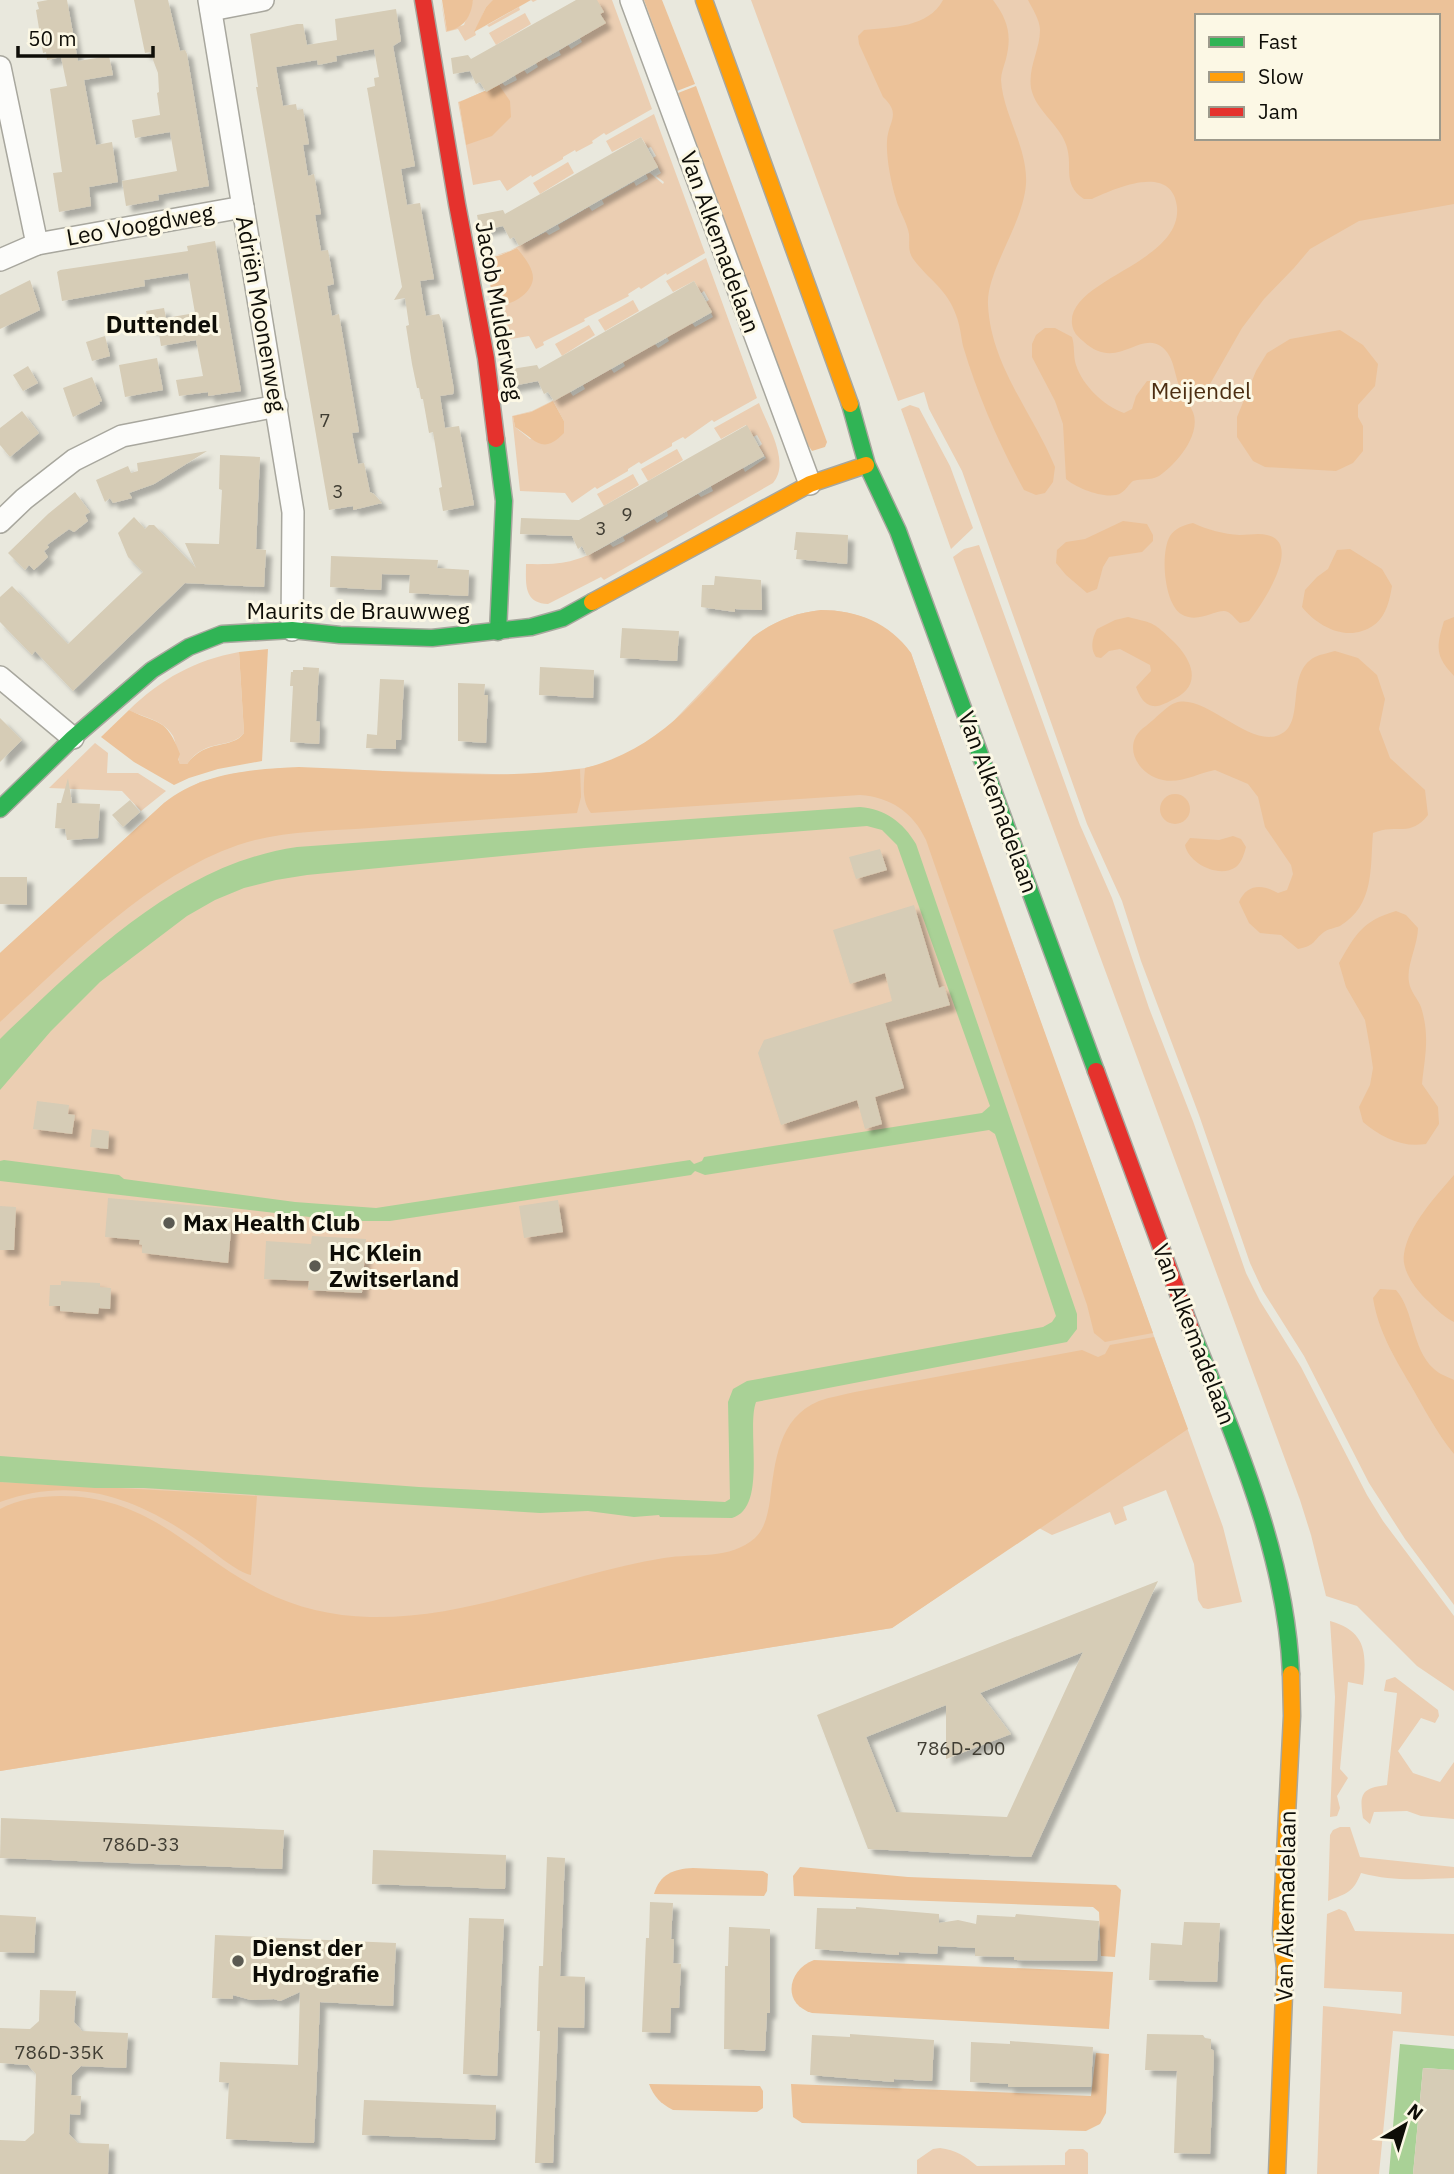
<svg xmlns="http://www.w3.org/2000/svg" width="1454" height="2174" font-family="'IBM Plex Sans',sans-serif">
<defs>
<filter id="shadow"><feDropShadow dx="6" dy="6" stdDeviation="2" flood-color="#0004"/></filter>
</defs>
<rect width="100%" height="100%" fill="#e9e8dd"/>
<g fill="#ebceb2" fill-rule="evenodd">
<path d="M441 0 447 30 464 25 473 0H494L486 7 475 32 531 0H537L533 2 531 0 519 7 520 10 489 27 487 25 475 32 476 35 465 41 458 29 446 32Z"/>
<path d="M593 0H612L652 109 606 135 604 133 592 141 593 143 576 152 575 150 563 157V159L532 177 531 175 507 191 500 180 473 185 458 102 486 92 502 83 505 86 517 80 515 75 524 70 527 74 538 67 536 63 546 57 549 61 561 55 559 51 568 45 571 49 582 42 580 38 605 23ZM499 85 466 145 459 102Z"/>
<path d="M751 0H1454V1605L1405 1539 1369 1483 1304 1356 1263 1291 1250 1263 1199 1115 1141 961 1122 901 1087 824 962 471 929 409 924 392 898 401ZM1197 16H1438V138H1197Z"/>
<path d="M525 13 531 24 496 45 489 33Z"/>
<path d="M654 114 705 253 667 275 666 273 641 289 639 287 628 294 629 296 584 319 585 321 543 342 544 345 536 349 529 336 499 341 486 258 503 254 546 232 549 235 560 229 558 225 589 207 592 211 604 204 602 200 634 182 636 186 648 179 646 174 650 173 663 184 664 182 656 176 661 173 653 158 656 156 651 147 648 148 641 137 612 152 606 141ZM517 248C534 273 541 285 511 302L486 259Z"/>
<path d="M568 162 574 173 540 194 533 183Z"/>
<path d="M706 258 757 398 714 422 712 420 685 439 683 437 672 443V446L641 464 639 462 628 469V471L597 489 595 487 572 503 565 493 520 491 512 416 532 411 570 392 573 396 585 389 583 385 611 369 614 373 625 366 623 362 655 344 658 348 669 341 667 337 692 323 695 327 713 317 706 302 709 300 704 291 701 293 694 281 673 292 666 281ZM553 401 564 421 530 439 515 427 513 416 531 412Z"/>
<path d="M633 300 639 311 605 331 598 320Z"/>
<path d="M589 325 595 335 562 356 555 344Z"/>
<path d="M759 403C767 425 791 462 773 483L604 580 601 577 548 604C523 603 526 583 526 564 565 565 577 562 610 544L613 547 625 541 623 537 654 519 657 523 668 516 667 511 698 494 701 497 713 491 711 486 743 468 745 472 766 458 759 447 762 444 757 435 753 437 746 425 721 439 714 428Z"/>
<path d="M910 405 919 408 950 466 973 528 951 549 901 409Z"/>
<path d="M677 449 683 460 648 481 641 469Z"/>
<path d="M633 474 639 485 604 506 597 494Z"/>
<path d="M979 545 1080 825 1112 898 1149 1008 1193 1121 1246 1273 1260 1301 1301 1367 1367 1495 1383 1521 1454 1616V1691L1417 1666 1357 1606 1326 1596 1311 1535 1300 1500 953 557 964 549Z"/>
<path d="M821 610C858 610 888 624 911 653L1053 1057 1223 1527 1242 1602 1208 1609 1203 1608 1198 1600 1194 1564 1166 1490 1123 1507 1127 1520 1115 1525 1110 1512 1052 1535 1039 1528 892 1628 0 1771V953L164 803 200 782 236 773 282 768 524 775 585 768 611 762 635 750 665 730 753 637C775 621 794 613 821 610Z"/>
<path d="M239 652 244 733C231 750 206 737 187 764H180C176 755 177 744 173 736 163 719 144 718 129 710 161 679 195 660 239 652Z"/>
<path d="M95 743 108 753 107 773H138L166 791 141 811 122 791 49 788Z"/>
<path d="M1330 1621C1366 1631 1367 1653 1363 1685L1348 1682 1340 1769 1348 1778 1337 1796 1340 1808 1337 1816 1330 1817 1335 1697Z"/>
<path d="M1395 1677 1438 1710 1439 1716 1435 1723 1421 1718 1398 1751 1413 1773 1440 1782 1454 1762V1819L1421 1816 1407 1811 1374 1812 1370 1824 1363 1818C1359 1793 1362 1788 1387 1785L1397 1693 1384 1691 1386 1680Z"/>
<path d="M1340 1827H1350L1360 1857 1454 1867V1878C1420 1879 1395 1882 1361 1873 1353 1893 1347 1893 1328 1901L1330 1835 1333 1830Z"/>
<path d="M1339 1909 1346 1912 1355 1931 1454 1934V2036L1393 2031 1379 2174H1317L1323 2006 1401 2014 1402 1992 1324 1988 1327 1914Z"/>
<path d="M940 2148C956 2150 965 2156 977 2166L1065 2165V2153L1069 2149H1083L1088 2153V2174H917V2160L933 2149Z"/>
</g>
<g fill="#ecc299" fill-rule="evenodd">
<path d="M442 0H473C471 17 464 28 447 31Z"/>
<path d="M493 0H531L474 32 486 7Z"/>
<path d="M644 0H662L695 84 677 91Z"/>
<path d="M943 0H993C1008 20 1012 35 1006 59 1004 66 1001 73 1001 80 1003 115 1028 147 1026 184 1023 225 986 271 988 305 991 366 1033 413 1055 467L1053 482 1045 493 1036 495 1024 490C999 444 978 396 963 346 961 336 960 325 956 315 947 289 929 280 914 260 907 251 910 244 909 234 907 222 899 211 896 199 891 183 886 157 887 141 888 121 902 115 883 97L859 44 858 36 864 30C892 27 928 28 943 0Z"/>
<path d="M1028 0H1454V204L1359 221 1310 249 1294 268 1264 299 1242 328 1206 391 1192 396 1181 390C1174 376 1175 357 1162 347 1139 330 1117 373 1083 341 1077 336 1073 332 1072 324 1067 279 1182 264 1177 207 1172 162 1114 189 1092 199H1084C1060 183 1075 165 1065 142 1057 123 1035 109 1031 88 1028 67 1040 50 1040 30 1040 20 1032 8 1028 0ZM1197 16H1438V138H1197Z"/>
<path d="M499 85 510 101 511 117 492 136 466 145 459 102Z"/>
<path d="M696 86 827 442 825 447 812 451 806 442 678 93Z"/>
<path d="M517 248C523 256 533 267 533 278 532 295 508 308 494 304L486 259 501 255Z"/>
<path d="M1045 328H1055L1072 337C1075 346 1073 356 1076 365 1083 386 1104 406 1124 413L1132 409 1136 396 1147 381C1162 380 1170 385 1180 396 1183 399 1189 403 1191 408 1205 431 1177 464 1159 476 1150 481 1141 478 1133 481 1128 485 1126 490 1121 493 1108 501 1076 488 1066 479L1063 424 1055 401 1032 357V344L1036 335Z"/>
<path d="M1340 330 1363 345 1378 364 1375 386 1358 405V417L1363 426V451L1353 463 1336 471 1265 467 1253 461 1237 437V417L1256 371 1267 353 1290 339Z"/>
<path d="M553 401 564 421V433C542 456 535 439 515 427L513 416 531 412Z"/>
<path d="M1123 521 1147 524 1153 535V541L1142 552 1109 557 1103 567 1097 589 1087 593 1066 575 1056 563 1057 550 1066 542 1085 539Z"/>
<path d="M1193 523C1208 530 1223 534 1240 535 1249 535 1259 533 1267 535 1304 543 1261 606 1249 621L1240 623C1236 620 1232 614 1228 612 1218 607 1199 625 1181 614 1164 603 1160 553 1170 536 1175 528 1184 525 1193 523Z"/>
<path d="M1350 549 1382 569 1392 586C1390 599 1386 617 1374 625 1349 643 1319 628 1302 607L1305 590 1317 577 1328 569 1337 550Z"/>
<path d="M821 610C857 610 890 623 911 653L1004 919 1153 1333 1105 1342 1094 1333 1087 1305 926 840C913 812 890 797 860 795L591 813C581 800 584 783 585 768 662 749 702 693 753 637 775 621 794 613 821 610Z"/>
<path d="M1128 617C1156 624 1153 622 1174 642 1192 660 1203 685 1174 699 1168 702 1160 707 1153 706 1144 705 1139 695 1136 687L1151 671 1150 665 1120 649 1109 651 1101 658 1096 657C1090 649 1092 638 1097 629L1115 620Z"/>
<path d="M1454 617V676C1435 656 1436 647 1444 621Z"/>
<path d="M268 649 262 761 218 769 189 778 174 785 134 762 101 737 129 710C159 725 166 717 180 754L178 759 180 764H187C206 738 232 750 244 733L239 652Z"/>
<path d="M1335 651 1358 658 1377 675 1385 699 1379 729 1390 758 1425 790 1428 815C1410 838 1398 823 1373 833 1370 867 1375 905 1340 926 1335 928 1328 929 1324 932 1312 941 1317 945 1298 949L1281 935 1260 933 1249 923 1239 902C1247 884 1262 884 1278 893L1287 890 1293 874 1291 865 1265 827 1258 797 1248 784 1215 770C1198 773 1181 784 1163 780 1137 775 1120 743 1146 726 1154 720 1168 705 1175 703 1204 692 1249 748 1279 735 1307 724 1284 673 1315 657 1321 654 1329 653 1335 651Z"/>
<path d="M299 767C393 770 486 781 580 769L581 797 577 813C508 818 439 823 370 828 326 831 280 831 238 845 148 876 69 959 0 1022V953L164 803C201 773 253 769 299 767Z"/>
<circle cx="1175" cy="809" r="15"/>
<path d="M1233 836 1241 839 1246 847C1244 854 1242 862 1236 867 1219 879 1188 863 1185 845L1190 838 1219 840Z"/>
<path d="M1396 911 1406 915 1418 928C1418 945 1406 966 1409 982 1410 991 1418 999 1421 1007 1430 1036 1425 1055 1422 1084L1438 1107 1439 1124 1426 1144C1402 1148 1381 1137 1363 1122L1359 1107 1370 1085 1373 1068 1370 1048 1365 1020 1346 987 1339 963C1356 934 1362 921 1396 911Z"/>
<path d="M1454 1175V1322C1444 1317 1436 1309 1428 1301 1417 1291 1401 1271 1404 1254 1408 1226 1436 1196 1454 1175Z"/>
<path d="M1380 1289 1396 1290C1415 1312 1411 1348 1434 1369 1439 1374 1448 1377 1454 1380V1454C1436 1432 1424 1408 1410 1384 1394 1357 1378 1330 1373 1298Z"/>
<path d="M1154 1337 1188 1429 892 1628 0 1771V1509C19 1499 40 1496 61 1496 150 1496 192 1555 263 1591 297 1608 332 1616 370 1617 471 1619 566 1574 664 1558 695 1553 730 1560 755 1538 765 1529 768 1513 770 1500 775 1462 778 1418 819 1401 830 1397 843 1395 855 1392L1082 1350 1098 1357 1105 1354 1110 1345Z"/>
<path d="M0 1482C86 1487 171 1490 257 1496L251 1575C236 1572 212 1550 197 1540 135 1497 74 1475 0 1502Z"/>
<path d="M800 1867 908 1877 1116 1885 1121 1890 1115 1957 1101 1956 1099 1912 1093 1907 794 1896 793 1876Z"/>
<path d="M693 1868 763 1871 768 1874 767 1891 764 1896 654 1894C660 1874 673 1869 693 1868Z"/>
<path d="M814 1960 1113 1972 1109 2029 812 2013C781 2004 788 1969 814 1960Z"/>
<path d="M1096 2053 1109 2054 1106 2113 1100 2124 1086 2131 802 2123 793 2117 791 2084 1091 2096Z"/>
<path d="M649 2084 760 2086 763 2091V2108L757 2112 673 2110C660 2103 654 2097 649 2084Z"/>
</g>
<g fill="#a9d196">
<path d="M860 807C885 809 903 822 916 844L1077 1314V1329L1067 1342 756 1402C746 1429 768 1508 732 1518L660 1517 659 1515 634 1517 588 1511 540 1513 144 1488H95L0 1482V1456L419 1487 725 1502 730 1499 728 1402 733 1389 747 1381 1043 1327 1052 1322 1056 1316 995 1134 989 1130 705 1175 695 1171 691 1175 390 1221H344L0 1181V1161L4 1160 119 1175 124 1179 295 1202 376 1208 690 1160 694 1164 702 1161 704 1157 982 1113 990 1106 897 845 882 830 867 826 585 848 307 875 276 880 244 888 215 900 187 916 100 982 51 1031 0 1090V1039L8 1031C91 953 180 864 297 847Z"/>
<path d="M1400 2044 1454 2049V2070L1423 2068 1413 2174H1389Z"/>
</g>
<g fill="#d6ccb6" fill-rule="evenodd" filter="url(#shadow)">
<path d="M48 0H67L78 61 109 56 113 75 84 80 96 145 112 142 118 182 89 187 91 206 59 212 53 173 62 172 50 89 67 86 61 57 47 60 46 52 43 53 36 10 39 9 37 2Z"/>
<path d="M134 0H168L180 51 185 50 187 54 209 186 158 195 159 200 126 206 122 181 177 171 170 132 135 138 132 120 160 115 157 93 159 92 158 73 150 52 145 53Z"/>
<path d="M576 0H597L604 12 600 14 606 23 486 92 480 82 476 84 470 71 453 74 451 58 468 55 471 59Z"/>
<path d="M396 9 401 41 393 46 415 166 401 169 407 205 420 203 434 279 420 281 423 300 426 316 439 314 442 321 454 390 453 394 440 396 445 428 459 426 474 505 443 511 439 488 442 487 433 432 429 433 423 399H421L419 388H417L412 364 406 326 409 325 405 298 394 300 402 287 367 88 375 86 374 78 379 77 374 49 336 56 337 61 318 65 317 60 276 67 283 106 296 104 297 110 303 109 309 144 303 145 308 176 314 174 321 214 315 215 321 251 328 250 334 284 327 286 332 316 339 314 359 432 352 433 358 464 364 463 370 492 374 494 382 503 353 510V506L329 510 256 87H258L250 34 297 24H303L307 45 337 40 335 19Z"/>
<path d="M641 137 658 167 519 246 514 237 510 239 503 226 480 231 477 215 503 210 505 214Z"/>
<path d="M215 241 241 391 208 396V392L179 396 176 380 203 376 196 340 161 346 158 328 150 329 146 311 164 308 166 318 195 313 188 273 144 280 145 286 62 301 57 272 60 270 188 251 187 246Z"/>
<path d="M30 280 40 310 0 329V295Z"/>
<path d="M694 281 712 312 554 401 548 392 544 394 538 381 507 387 505 370 537 365 539 369Z"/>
<path d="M105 336 110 356 92 361 86 342Z"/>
<path d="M157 358 163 390 125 397 119 365Z"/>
<path d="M28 366 38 383 23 391 13 375Z"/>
<path d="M92 377 102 401 99 402 100 404 73 417 63 388Z"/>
<path d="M22 411 39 433 10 457 0 445V428Z"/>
<path d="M747 425 764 456 587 556 582 546 578 549 572 536 520 534 521 518 579 520Z"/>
<path d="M207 451 154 484 129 493 132 498 113 503 110 498 105 502 96 480 128 466 131 473 138 471 137 463Z"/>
<path d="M220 455 260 457 256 549 266 550 264 587 185 583 73 691 35 651 32 655 0 622V597L12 586 68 644 143 572 128 557 118 533 134 517 145 529 149 525H154L196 568 185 543 219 544 222 490 219 489Z"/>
<path d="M75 492 90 512 85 515 88 521 74 532 69 529 47 545 49 547 44 551 48 557 34 570 29 565 25 570 8 553 48 514Z"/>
<path d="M796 532 848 535 847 564 796 559 797 550H794Z"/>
<path d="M331 556 438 560 437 568 469 570 468 596 409 593 410 575 382 574 381 590 330 587Z"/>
<path d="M715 576 761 580 762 610 735 609V612L701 607 702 585H714Z"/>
<path d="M622 628 679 631 677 661 620 658Z"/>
<path d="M303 667 319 668 316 721 320 722 319 744 290 742 293 686H290L291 672H293V670H303Z"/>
<path d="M540 667 594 670 593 698 539 695Z"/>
<path d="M380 679 404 680 401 740H396V749L366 748 367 734 377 735Z"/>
<path d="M458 683 485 684 484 695H488L486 743 458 741Z"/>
<path d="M0 718 22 740 0 762Z"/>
<path d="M68 778 72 803 100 804 98 838 67 840 65 829 55 828 57 803H61Z"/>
<path d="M130 800 140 812 123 827 112 815Z"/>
<path d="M880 849 887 870 856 879 849 857Z"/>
<path d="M0 877H27V905L0 904Z"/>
<path d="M914 905 939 988 944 986 950 1005 885 1023 904 1088 875 1097 882 1124 865 1129 857 1100 781 1125 758 1053 764 1040 892 1001 885 973 850 984 833 930Z"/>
<path d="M37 1101 69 1105 68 1114 75 1115 72 1134 33 1129Z"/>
<path d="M92 1129 109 1131 108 1149 90 1147Z"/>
<path d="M108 1198 233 1209 228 1263 142 1253V1245L139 1244 140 1240 105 1237Z"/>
<path d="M558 1200 563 1232 524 1238 519 1206Z"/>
<path d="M0 1206 16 1207 14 1250H0Z"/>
<path d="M312 1236 366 1239 362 1293 308 1290 309 1281 264 1279 266 1241 311 1244Z"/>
<path d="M61 1281 100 1283V1287L111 1288 110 1309 99 1308 98 1314 60 1311V1306H49L50 1285H61Z"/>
<path d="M1158 1581 1031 1857 868 1849 817 1715ZM1083 1652 1007 1817 896 1812 866 1737 946 1705V1759L1011 1734 980 1693Z"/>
<path d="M1 1818 284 1830 282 1869 0 1858Z"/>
<path d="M373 1850 506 1855 505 1889 372 1884Z"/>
<path d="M547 1857 565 1858 560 1976 585 1977 584 2028 558 2027 553 2163H535L540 2031H537L539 1966H543Z"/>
<path d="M650 1902 673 1903 671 1939H674L673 1963 681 1964 679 2008H671L670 2033 642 2032 646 1938H649Z"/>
<path d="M856 1907 939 1914V1923L958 1920 976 1924 977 1915 1015 1917 1016 1914 1099 1921 1097 1961 1014 1960V1957L975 1956V1948L938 1946 937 1954 899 1952V1955L815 1949 817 1908 856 1909Z"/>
<path d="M0 1915 36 1917 34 1953 0 1952Z"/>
<path d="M469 1918 504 1919 497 2076 463 2074Z"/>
<path d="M1184 1922 1220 1923 1217 1982 1149 1980 1151 1943 1182 1945Z"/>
<path d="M729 1927 770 1929V2013H767L765 2051 724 2049 725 1966H728Z"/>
<path d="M215 1935 396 1943 393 2006 320 2002 314 2143 226 2139 229 2083 219 2082 220 2062 298 2065 300 1992 280 2001 274 1999 251 2000 233 1995V1999L212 1998Z"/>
<path d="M40 1990 76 1991 74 2022 82 2031 128 2033 126 2068 81 2066 72 2075 71 2095 81 2096 80 2115 70 2114 69 2134 78 2143 109 2144 108 2174H0V2140L25 2141 34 2133 36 2074 28 2065 0 2063V2028L30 2029 39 2021Z"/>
<path d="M850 2034 934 2040 932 2081 894 2079V2082L810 2075 812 2035 850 2037Z"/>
<path d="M1147 2034 1203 2035 1205 2038 1211 2039V2049L1214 2051 1210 2154 1174 2153 1177 2071 1145 2070Z"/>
<path d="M1010 2041 1093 2047 1091 2087H1008V2084L970 2082 971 2042 1010 2044Z"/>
<path d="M1423 2068 1454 2070V2174H1413Z"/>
<path d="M364 2100 496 2105 495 2140 362 2135Z"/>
</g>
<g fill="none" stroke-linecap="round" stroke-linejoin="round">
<g stroke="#a8a79e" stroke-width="24">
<g id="street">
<path d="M209 0 293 512 292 630"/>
<path d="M631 0 810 484"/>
<path d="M211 10 263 0"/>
<path d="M0 67 37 244"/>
<path d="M0 260 37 244 243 207"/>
<path d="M0 522 24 499 74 460 122 436 277 406"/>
<path d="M0 677 73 738"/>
</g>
</g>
<g stroke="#a8a79e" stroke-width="19">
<g id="fast">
<path d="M850 404 867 465 898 531 1096 1071"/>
<path d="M496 439 504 501 498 632"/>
<path d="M0 809 73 738 152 670 189 647 222 634 292 630 340 635 432 638 531 627 563 618 592 602"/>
<path d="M1191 1329C1235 1440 1286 1553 1291 1674"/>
</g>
</g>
<g stroke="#a8a79e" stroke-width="19">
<g id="slow">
<path d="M704 0 850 404"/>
<path d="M592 602 810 484 866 465"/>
<path d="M1277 2174 1285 1968 1281 1933 1292 1716 1291 1674"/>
</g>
</g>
<g stroke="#a8a79e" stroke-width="19">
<g id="jam">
<path d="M423 0 457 204 486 358 496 439"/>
<path d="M1096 1071 1191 1329"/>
</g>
</g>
<use href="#street" stroke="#fcfcfa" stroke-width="21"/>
<use href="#fast" stroke="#30b455" stroke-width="16"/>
<use href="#slow" stroke="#ff9f0a" stroke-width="16"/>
<use href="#jam" stroke="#e5322d" stroke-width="16"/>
</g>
<g fill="#5b5a52" stroke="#fcf8e5" stroke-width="2.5">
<circle cx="169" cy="1223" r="7"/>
<circle cx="315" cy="1266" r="7"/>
<circle cx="238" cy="1961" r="7"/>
</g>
<g text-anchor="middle" stroke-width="6" stroke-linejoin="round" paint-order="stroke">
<g font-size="19" fill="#403d33">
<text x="325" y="427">7</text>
<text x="338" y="498">3</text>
<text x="627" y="521">9</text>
<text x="601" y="535">3</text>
<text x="961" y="1755">786D-200</text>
<text x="141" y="1851">786D-33</text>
<text x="59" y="2059">786D-35K</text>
</g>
<g font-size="23" fill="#0e0d07" stroke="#fcf8e5">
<text transform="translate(140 225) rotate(-10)" y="8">Leo Voogdweg</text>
<text transform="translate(720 242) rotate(70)" y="8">Van Alkemadelaan</text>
<text transform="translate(499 311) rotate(80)" y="8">Jacob Mulderweg</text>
<text transform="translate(261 314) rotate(80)" y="8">Adriën Moonenweg</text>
<text x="358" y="619">Maurits de Brauwweg</text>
<text transform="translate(998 802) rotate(70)" y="8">Van Alkemadelaan</text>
<text transform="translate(1194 1334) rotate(69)" y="8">Van Alkemadelaan</text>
<text transform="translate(1286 1906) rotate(-89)" y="8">Van Alkemadelaan</text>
</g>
<g font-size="23" fill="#4c2e12" stroke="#fcf8e5">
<text x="1201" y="399">Meijendel</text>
</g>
<g font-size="23" font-weight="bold" fill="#0e0d07" stroke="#fcf8e5" text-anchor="start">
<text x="183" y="1231">Max Health Club</text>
<text x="329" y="1261">HC Klein<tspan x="329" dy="26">Zwitserland</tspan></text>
<text x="252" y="1956">Dienst der<tspan x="252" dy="26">Hydrografie</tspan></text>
</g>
<g font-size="24" font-weight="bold" fill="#0e0d07" stroke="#fcf8e5">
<text x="162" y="333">Duttendel</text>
</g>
</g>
<rect x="1195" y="14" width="245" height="126" fill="#fcf8e5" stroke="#9d9a8c" stroke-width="2"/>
<rect x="1209" y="37" width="35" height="10" fill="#30b455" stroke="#9d9a8c" stroke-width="2"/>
<text x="1258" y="49" font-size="21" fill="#0e0d07">Fast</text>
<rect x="1209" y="72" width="35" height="10" fill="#ff9f0a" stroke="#9d9a8c" stroke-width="2"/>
<text x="1258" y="84" font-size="21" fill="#0e0d07">Slow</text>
<rect x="1209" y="107" width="35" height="10" fill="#e5322d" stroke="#9d9a8c" stroke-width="2"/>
<text x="1258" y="119" font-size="21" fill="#0e0d07">Jam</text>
<g transform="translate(1405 2125) rotate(38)" stroke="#fcf8e5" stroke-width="5" paint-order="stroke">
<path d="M0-5L12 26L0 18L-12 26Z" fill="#0e0d07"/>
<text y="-10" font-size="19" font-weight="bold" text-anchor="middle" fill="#0e0d07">N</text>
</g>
<path d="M18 46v10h135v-10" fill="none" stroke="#0e0d07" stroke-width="3.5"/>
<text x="28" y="46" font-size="21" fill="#0e0d07" stroke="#fcf8e5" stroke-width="5" paint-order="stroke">50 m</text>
</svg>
